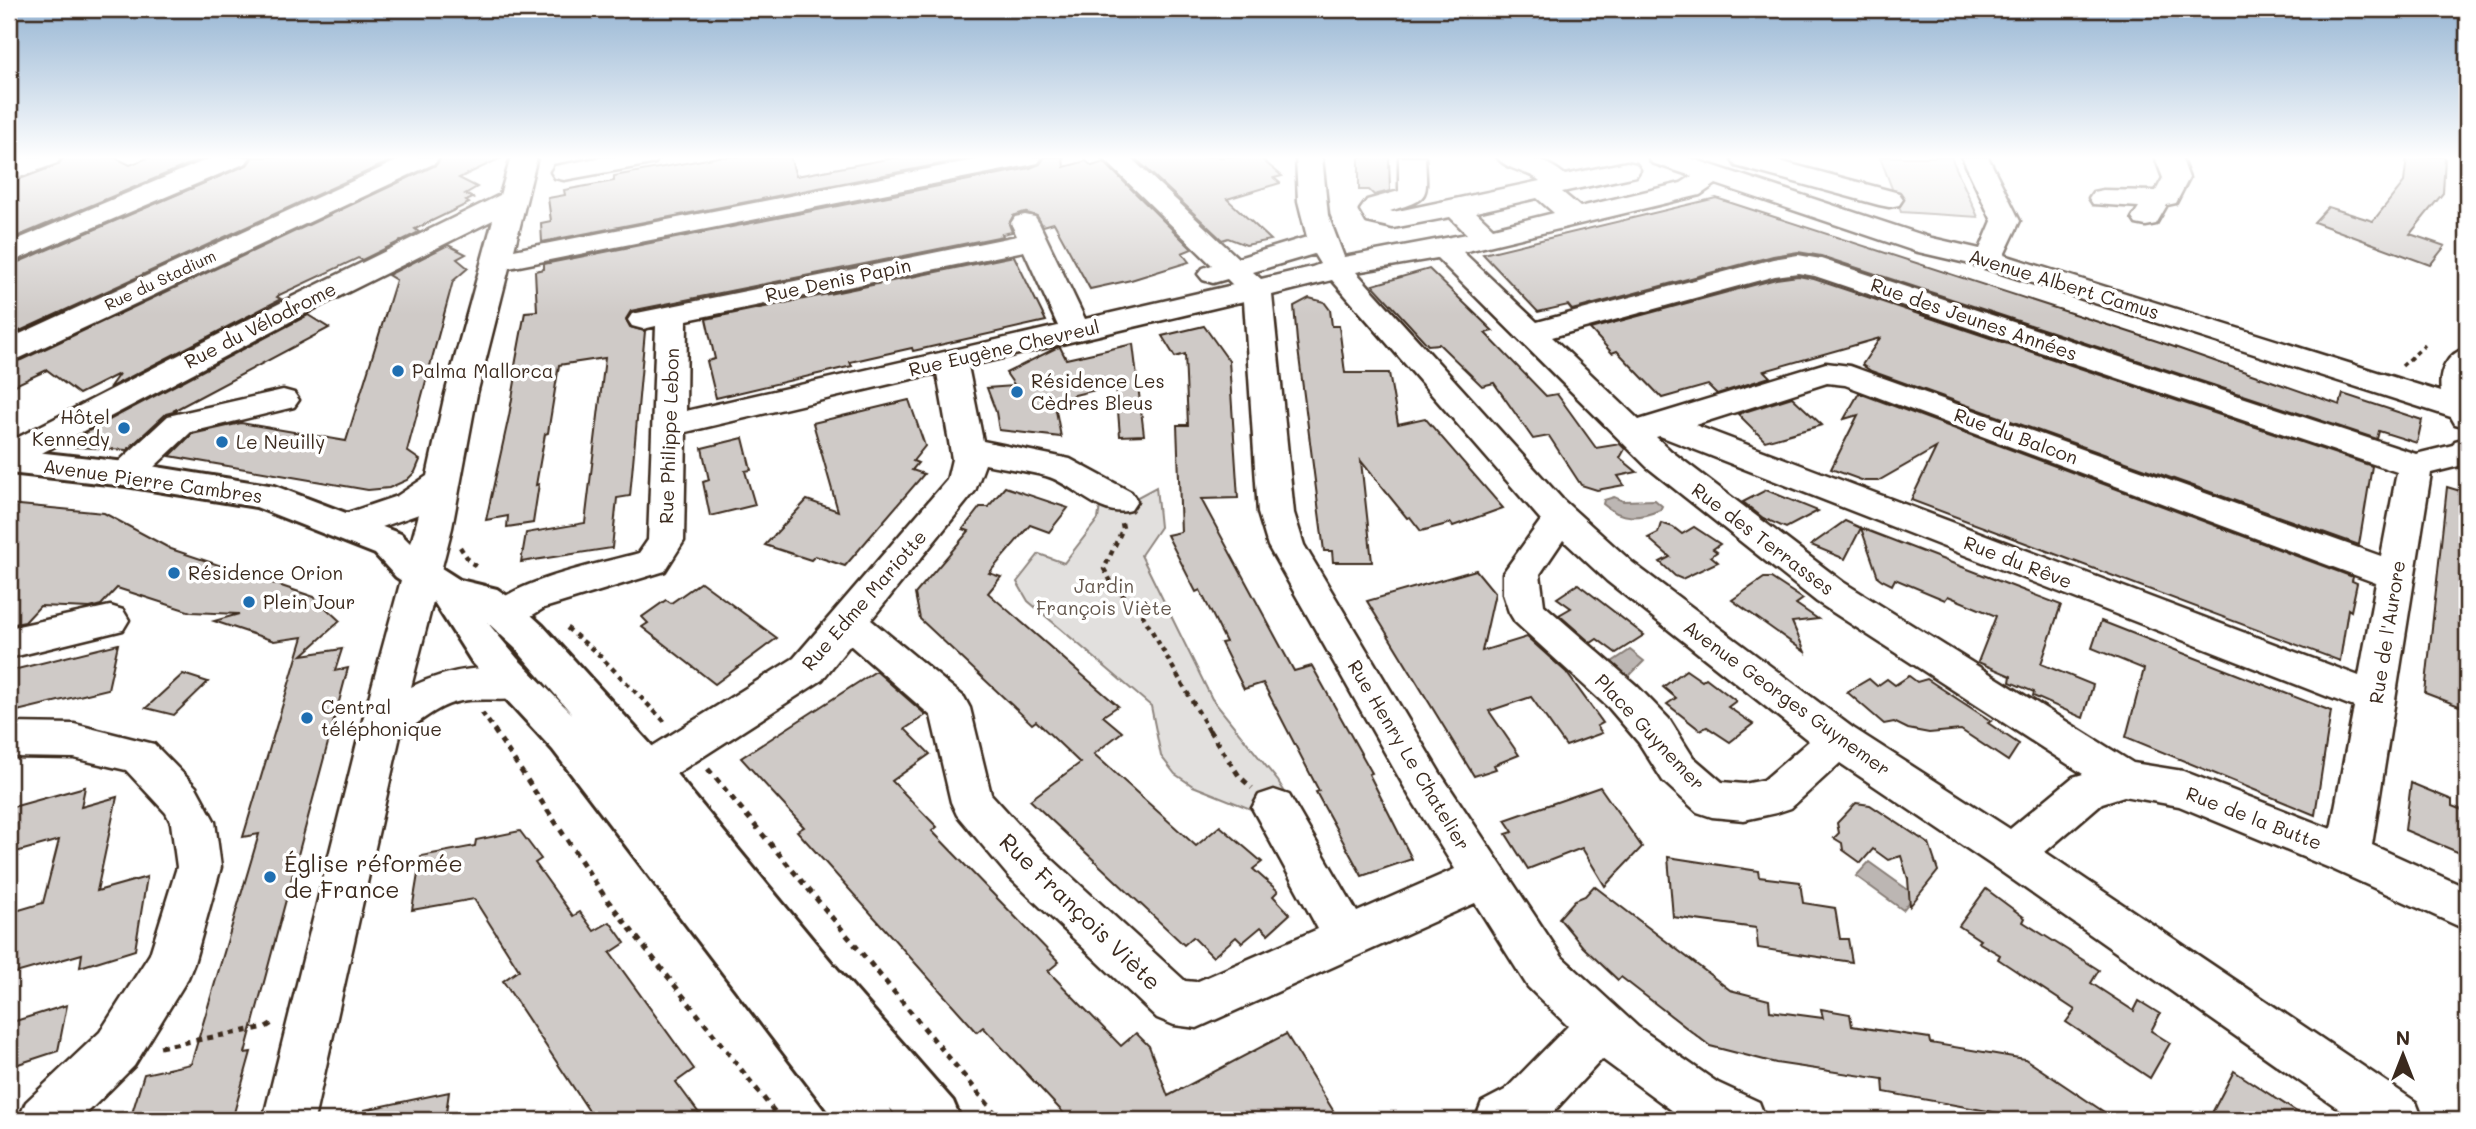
<svg xmlns="http://www.w3.org/2000/svg" width="2476" height="1129" font-family="Mali,sans-serif">
<rect width="100%" height="100%" fill="#fff"/>
<filter id="ink" filterUnits="userSpaceOnUse"><feTurbulence type="fractalNoise" baseFrequency=".0143" numOctaves="2"/><feDisplacementMap in="SourceGraphic" scale="14" xChannelSelector="R" yChannelSelector="G"/><feConvolveMatrix kernelMatrix="1 2 1 2 8 2 1 2 1" color-interpolation-filters="sRGB"/></filter>
<g filter="url(#ink)">
<g fill="#e2e0de" stroke="#8e857e" stroke-width="2">
<path d="M1880 157H1951L1978 217 1901 212Z"/>
<path d="M1156 487 1160 527 1141 555 1212 699 1278 781 1289 799 1263 814 1193 786 1175 774 1161 756 1151 706 1028 601 1017 582 1039 554 1064 563 1098 519 1100 506 1134 499Z"/>
</g>
<g fill="#bcb6b3" stroke="#887e77" stroke-width="2">
<path d="M1614 497 1623 501 1655 500 1662 506 1660 510C1639 519 1621 520 1603 504L1604 500Z"/>
<path d="M1630 650 1644 661 1629 676 1603 668Z"/>
<path d="M1869 862 1915 895 1903 910 1856 876Z"/>
</g>
<g fill="#cfcac7" stroke="#3b2a1e" stroke-width="2">
<path d="M64 157H114L130 165 150 157H206L9 240V183L58 165Z"/>
<path d="M253 157H399L9 336V266L247 165Z"/>
<path d="M442 157H503L459 178 477 187 465 194 473 198 466 201 469 203 415 229 419 232 362 260 358 258 279 295 277 297 281 299 109 388 119 374 79 394 47 370 9 388V363L21 360 436 165Z"/>
<path d="M718 157H790L796 176 898 157H976L542 242 541 223 551 221 548 198 565 195 564 190 614 181V176Z"/>
<path d="M1045 157H1063L1064 167 1086 161 1092 166 1104 162 1192 249 1182 253 1189 262 1131 280 1090 289 1054 223 1043 226 1037 216 1024 212 1013 216 1009 224 1012 232 1002 234 1003 236 631 311 626 319 630 327 645 331 630 496 617 498 612 548 521 562 526 533 585 523 605 358 559 365 548 433 545 434 536 485 539 484 533 523 507 527 508 516 486 520 509 416 517 370 514 371 525 312 537 311 535 271 544 269V264L1030 168 1040 164Z"/>
<path d="M1134 157H1259L1282 176 1274 178 1280 183 1227 199 1271 240 1246 245 1228 238 1222 240Z"/>
<path d="M1359 157H1389L1390 191 1374 195 1369 190H1359Z"/>
<path d="M2407 157H2445L2443 193 2410 234 2445 246 2430 265 2314 222 2328 207 2373 221 2404 182Z"/>
<path d="M1716 198 2160 342 2340 405 2343 394 2422 420 2417 443 2379 431 2377 439 1821 256 1798 252 1773 256 1572 310 1568 305 1538 312 1483 254Z"/>
<path d="M448 245 466 254 457 259 468 268 453 281 407 451 420 460 415 472 407 480 389 488 368 490 170 456 192 434 241 423 346 441 396 280 388 275Z"/>
<path d="M1014 256 1046 321 913 351 912 348 850 362 852 366 716 398 707 361 715 359 706 319Z"/>
<path d="M1429 269 1493 331 1485 333 1546 396 1557 394 1596 448 1620 444 1625 449 1620 458 1637 472 1618 476 1624 485 1597 490 1581 485 1549 436 1533 439 1494 383 1482 386 1439 344 1428 345 1373 285Z"/>
<path d="M1798 276 1814 279 2372 466 2359 545 1871 371 1862 365 1880 338 1764 371 1770 377 1717 394 1708 385 1662 398 1617 351 1612 353 1590 329 1776 279Z"/>
<path d="M1309 298 1324 302 1330 310 1332 326H1339L1345 373H1389L1398 424 1425 418 1503 508 1453 526 1451 523 1421 531 1410 517 1407 518 1361 461 1372 562H1333L1332 551H1324L1297 341 1294 306Z"/>
<path d="M308 315 329 328 173 411H177L166 414 127 450 60 446Z"/>
<path d="M1204 326 1229 361 1238 498 1201 499 1294 671 1312 666 1372 773 1369 774 1412 859 1362 876 1316 792 1319 791 1263 683 1244 689 1221 643 1226 642 1200 590 1196 592 1167 535 1181 532 1177 425H1188L1185 354 1175 357 1162 336Z"/>
<path d="M1133 344 1144 435 1120 436 1116 385 1054 400 1061 437 999 430 996 412 987 388 1015 386 1006 373 1056 348 1060 347 1066 359Z"/>
<path d="M1859 393 2353 577 2352 581 2357 583 2351 611 2348 609 2340 661 1911 500 1936 448 1878 481H1864L1831 469 1858 415 1844 419Z"/>
<path d="M1792 397 1822 425 1765 441 1738 414Z"/>
<path d="M909 400 925 446 913 461 918 463 912 470 924 474 845 566 815 556 811 560 765 545 807 500 838 511 813 423Z"/>
<path d="M743 438 751 470 745 471 755 505 710 516 703 482 709 480 702 448Z"/>
<path d="M1005 487 1068 508 1049 532 1030 525 989 573 1001 577 988 593 1118 706 1103 716 1122 732 1094 754 1196 846 1220 826 1262 862 1253 869 1278 891 1273 896 1290 914 1268 934 1261 927 1242 943 1236 937 1213 957 1193 937 1184 945 1030 800 1080 763 1036 721 1032 724 920 619 915 594 969 531 963 529 980 507H988Z"/>
<path d="M2447 487 2467 493V709L2425 693Z"/>
<path d="M1766 490 1818 511 1786 528 1763 518 1743 502Z"/>
<path d="M9 504 104 513 171 549 314 597 340 621 302 655 342 649 335 671 348 668 245 1053 251 1052 232 1120H130L144 1074 191 1064 259 834 243 837 303 637 274 641 214 621 239 614 191 612 117 588 101 605 90 608 40 606 25 622 9 625Z"/>
<path d="M1845 521 1861 528 1845 559 1811 545Z"/>
<path d="M1661 523 1673 527 1682 534 1694 527 1720 544 1713 549 1717 552 1711 556 1718 562 1682 579 1675 576 1660 562 1670 557 1648 538 1658 533Z"/>
<path d="M1861 528 2061 605 2041 664 2093 685 2083 718 2033 696 2034 692 2010 682 2011 676 1978 662 1996 616 1948 596 1945 600 1895 579 1892 585 1882 580 1878 577Z"/>
<path d="M1476 570 1495 593 1482 651 1527 637 1566 672 1603 723 1597 726 1602 733 1566 746 1531 697 1489 711 1519 755 1494 765 1496 769 1474 776 1367 601Z"/>
<path d="M1764 578H1771L1803 599 1796 604 1818 619 1792 622 1805 652 1732 600Z"/>
<path d="M701 582 777 638 715 684 642 627 648 623 642 617 666 600 671 603Z"/>
<path d="M1578 584 1644 635 1616 653 1597 639 1591 643 1559 615 1571 608 1557 598Z"/>
<path d="M2101 621 2331 711 2315 815 2126 737 2144 669 2092 648Z"/>
<path d="M118 644 108 689 9 713V671Z"/>
<path d="M1686 670 1702 681 1706 678 1736 701 1728 707 1753 724 1730 742 1707 727 1700 730 1667 704 1676 698 1663 687Z"/>
<path d="M876 671 926 715 905 729 930 754 892 781 937 827 932 831 1059 962 1048 971 1121 1046 1136 1033 1149 1046 1168 1096 1286 1034 1339 1120H1070L983 1027 977 1032 797 831 804 827 741 758Z"/>
<path d="M183 674 208 682 174 715 146 708Z"/>
<path d="M1909 676 1917 682 1927 679 1991 721 1988 723 2019 744 2008 761 1961 730 1929 733 1908 729 1894 722 1884 724 1847 692 1869 679 1877 686 1887 679 1895 685Z"/>
<path d="M2411 783 2452 800V806L2467 812V856L2405 830Z"/>
<path d="M85 787 81 807 117 797 97 891 147 877 135 950 80 967 82 954 9 975V913L43 903 59 840 9 854V808Z"/>
<path d="M1600 787 1642 847 1605 886 1582 848 1528 869 1506 834 1513 832 1505 820Z"/>
<path d="M1856 803 1870 805 1929 844 1938 871 1910 906 1908 879 1901 856 1888 860 1873 849 1861 863 1843 850 1842 843 1834 838 1839 833 1837 823Z"/>
<path d="M520 831 541 859 535 863 573 916 580 912 594 931 610 922 625 943 610 953 694 1069 676 1082 704 1120H595L503 981 519 970 474 899 412 910 421 856 475 846 476 840Z"/>
<path d="M1668 857 1758 871 1759 877 1800 882 1803 903 1835 908 1840 939H1848L1852 962 1758 948 1756 928 1673 917Z"/>
<path d="M1594 886 1730 990 1769 1000 1770 1011 1823 1018 1821 1009 1850 1014 1852 1026 1929 1038 1930 1043 2025 1059 2116 1120H2025L2020 1117 1884 1092 1883 1079 1776 1063 1710 1046 1621 977 1618 980 1583 947 1559 918 1575 900 1585 896Z"/>
<path d="M1986 889 2025 918 2023 922 2099 970 2091 983 2134 1011 2139 1001 2160 1014 2151 1031 2170 1043 2150 1078 2066 1022 2075 1010 1998 959 2000 955 1978 942 1980 940 1959 926Z"/>
<path d="M67 1005 58 1051 9 1067V1023Z"/>
<path d="M2234 1071 2309 1120H2223L2212 1113Z"/>
<path d="M449 1092 445 1120H365L364 1110Z"/>
</g>
<g fill="none" stroke-linecap="round" stroke-linejoin="round">
<g stroke="#3b2a1e" stroke-width="5">
<g id="minor">
<path d="M25 157H61L57 163 9 181V164Z"/>
<path d="M405 157H439L435 163 20 358 9 361V339Z"/>
<path d="M511 157H537L514 250 989 157H1042L1038 163 1029 165 509 268 477 394 452 528 411 687C447 669 492 662 531 674L537 685 531 696C508 703 485 697 461 701 438 705 418 723 400 736L314 1120H263L361 727 419 514 345 540 332 536 327 527 332 518 397 496 427 476 445 394 493 220 314 309 21 464 9 467V442L292 297 500 195Z"/>
<path d="M603 157H659L655 163 646 165 564 180 555 178 551 172 555 166Z"/>
<path d="M1102 157H1130L1238 258 1307 237 1298 201 1296 157H1322L1328 215 1344 257 1467 234 1450 217 1393 228 1367 222 1360 210 1367 200 1399 191V157H1425C1427 199 1431 198 1390 211L1393 212 1540 181C1528 171 1506 170 1497 157 1525 157 1543 157 1565 175L1627 162 1636 164 1640 170 1636 176 1562 192 1580 207 1681 183 1692 176 1652 163 1648 157H1687L1932 238 1980 249 1992 221 1962 157H1988L2020 221 2004 255 2441 392C2438 372 2447 353 2467 348V427L2455 424 2451 417 1979 266 1914 251 1716 184 1700 195 1463 252 1537 322 1773 259 1798 255 1821 259 2416 454 2453 445 2455 441 2467 438V464L2431 473 2372 845 2467 888V930L2332 869 2179 806 2124 796 2102 803 2045 852 2416 1102 2423 1120H2355L1996 868 1840 763 1791 808 1776 813 1744 820 1712 817 1697 812 1663 781 1639 743 1609 708 1515 622 1509 612 1503 594V573L1541 520 1332 280 1272 295 1294 513 1304 545 1440 773 1562 957 1638 1027 1718 1083 1759 1102 1766 1120H1685L1602 1059 1546 1120H1475L1482 1102 1505 1090 1568 1026 1528 987 1475 903 1197 1028 1174 1025 1157 1018 1010 878 957 815 951 802 931 716 850 645 822 680 662 783 647 788 632 783 626 771 632 759 794 658 947 480 952 459 937 373 686 432 684 541 665 571 544 608 518 624 505 628 492 624 486 614C504 582 603 563 639 553L648 540 656 326 643 329 632 326 628 320 632 314 1017 236 1011 223 1015 217 1025 215 1035 217 1039 223 1085 319 1233 285 1227 279 1213 283 1203 280 1198 274 1203 268 1212 265ZM1537 198 1554 213 1493 228 1476 212ZM1024 251 1058 326 686 411 687 320ZM1314 254 1320 264 1312 267 1261 279 1253 272ZM1437 258 1647 467 1817 602 2083 774 2073 777 2010 829 1853 728 1633 563 1563 500 1356 272ZM1798 273 1815 276 2397 472 2381 556 1850 366 1826 363 1639 420 1552 337 1775 276ZM1244 301 1258 513 1268 546 1410 797 1455 869 1357 912 1289 795 1274 790 1259 795 1252 808 1318 929 1196 982 1185 981 1042 850 991 794 970 708 964 697 871 620 975 491 985 464C1005 468 1026 471 1046 476 1075 484 1099 519 1131 510L1137 501 1131 492 1070 459 983 441 968 366ZM1827 383 1845 385 2376 583 2359 676 1695 425ZM1660 436 2354 707 2331 829 2183 771 2133 763 1843 582 1671 451 1656 437ZM1563 540 1607 581 1809 741 1764 780 1744 784 1722 782 1693 757 1669 719 1637 686 1544 605 1540 574Z"/>
<path d="M1734 157H1764L1899 193 1903 199 1899 205 1889 207 1879 205 1736 166 1732 160Z"/>
<path d="M2155 157H2181L2189 178 2176 203 2167 205 2156 224 2146 226 2136 224 2132 218 2139 207 2093 204 2089 198 2093 192 2103 190 2156 191 2163 178Z"/>
<path d="M283 390 294 393 299 400 294 407 191 432 138 482 126 486 114 482 109 474 114 466 168 416Z"/>
<path d="M110 606 123 610 129 620 123 630 9 658V628Z"/>
<path d="M9 723 74 724 154 744 196 787 215 822 221 867 194 963 188 978 134 1066 80 1120H18L26 1102 100 1032 150 954 177 867 171 823 166 813 126 770 74 758 9 757Z"/>
</g>
</g>
<g stroke="#3b2a1e" stroke-width="6">
<g id="major">
<path d="M213 157H250L246 163 9 263V243Z"/>
<path d="M9 449 126 462 275 486 401 534 424 557 460 580 497 589 519 604 543 626 663 758 832 963 953 1101 961 1120H900L890 1108 895 1120H835L553 750 472 662 434 602 396 577 375 554 256 507 126 486 9 473ZM487 622 515 648 572 714 517 658Z"/>
</g>
</g>
<path stroke="#3b2a1e" stroke-width="3.5" stroke-dasharray="4.5 4.5" stroke-linecap="butt" d="M2402 366 2425 345"/>
<g stroke="#3b2a1e" stroke-width="4.5" stroke-dasharray="5 5" stroke-linecap="butt">
<path d="M1122 523 1123 528 1104 569 1114 587 1138 607 1210 732"/>
<path d="M460 547 470 562 480 568"/>
<path d="M567 628 598 654 667 724"/>
<path d="M482 713 496 732"/>
</g>
<g stroke="#3b2a1e" stroke-width="5" stroke-dasharray="6 6" stroke-linecap="butt">
<path d="M494 730 605 897 781 1120"/>
<path d="M1209 730 1239 776 1252 788"/>
<path d="M708 769 1001 1120"/>
<path d="M160 1047 266 1027 274 1022"/>
</g>
<use href="#minor" fill="#fff" fill-rule="evenodd"/>
<use href="#major" fill="#fff" fill-rule="evenodd"/>
</g>
</g>
<linearGradient id="sky" x2="0" y2="1"><stop stop-color="#96b5d3"/><stop offset="0.5" stop-color="#fff"/><stop offset="1" stop-color="#fff" stop-opacity="0"/></linearGradient>
<rect width="2476" height="315" fill="url(#sky)"/>
<g fill="#1f6fb2" stroke="#fff" stroke-width="2.5">
<circle cx="398" cy="371" r="7"/>
<circle cx="1017" cy="392" r="7"/>
<circle cx="124" cy="428" r="7"/>
<circle cx="222" cy="442" r="7"/>
<circle cx="174" cy="573" r="7"/>
<circle cx="249" cy="602" r="7"/>
<circle cx="307" cy="718" r="7"/>
<circle cx="270" cy="877" r="7"/>
</g>
<g text-anchor="middle" stroke-width="7" stroke-linejoin="round" paint-order="stroke">
<g font-size="16" fill="#3b2a1e" stroke="#fff">
<text transform="translate(160 280) rotate(-25)" y="6">Rue du Stadium</text>
</g>
<g font-size="19" fill="#3b2a1e" stroke="#fff">
<text transform="translate(838 280) rotate(-12)" y="7">Rue Denis Papin</text>
<text transform="translate(2064 284) rotate(17)" y="7">Avenue Albert Camus</text>
<text transform="translate(1974 319) rotate(19)" y="7">Rue des Jeunes Années</text>
<text transform="translate(260 325) rotate(-27)" y="7">Rue du Vélodrome</text>
<text transform="translate(1004 348) rotate(-13)" y="7">Rue Eugène Chevreul</text>
<text transform="translate(669 436) rotate(-88)" y="7">Rue Philippe Lebon</text>
<text transform="translate(2016 436) rotate(20)" y="7">Rue du Balcon</text>
<text transform="translate(153 481) rotate(8)" y="7">Avenue Pierre Cambres</text>
<text transform="translate(1763 539) rotate(37)" y="7">Rue des Terrasses</text>
<text transform="translate(2018 562) rotate(21)" y="7">Rue du Rêve</text>
<text transform="translate(864 600) rotate(-49)" y="7">Rue Edme Mariotte</text>
<text transform="translate(2387 632) rotate(-81)" y="7">Rue de l'Aurore</text>
<text transform="translate(1787 698) rotate(36)" y="7">Avenue Georges Guynemer</text>
<text transform="translate(1650 732) rotate(47)" y="7">Place Guynemer</text>
<text transform="translate(1409 755) rotate(59)" y="7">Rue Henry Le Chatelier</text>
<text transform="translate(2254 818) rotate(21)" y="7">Rue de la Butte</text>
</g>
<g font-size="19" fill="#3b2a1e" stroke="#fff" text-anchor="start">
<text x="412" y="378">Palma Mallorca</text>
<text x="1031" y="388">Résidence Les<tspan x="1031" dy="22">Cèdres Bleus</tspan></text>
<text x="110" y="424" text-anchor="end">Hôtel<tspan x="110" dy="22">Kennedy</tspan></text>
<text x="236" y="449">Le Neuilly</text>
<text x="188" y="580">Résidence Orion</text>
<text x="263" y="609">Plein Jour</text>
<text x="321" y="714">Central<tspan x="321" dy="22">téléphonique</tspan></text>
</g>
<g font-size="19" fill="#65584e" stroke="#fff">
<text x="1104" y="593">Jardin<tspan x="1104" dy="22">François Viète</tspan></text>
</g>
<g font-size="23" fill="#3b2a1e" stroke="#fff" text-anchor="start">
<text x="284" y="872">Église réformée<tspan x="284" dy="26">de France</tspan></text>
</g>
<g font-size="23" fill="#3b2a1e" stroke="#fff">
<text transform="translate(1080 912) rotate(44)" y="8">Rue François Viète</text>
</g>
</g>
<rect width="2476" height="1129" fill="none" stroke="#fff" stroke-width="35"/>
<rect x="18" y="18" width="2441" height="1094" fill="none" stroke="#3b2a1e" stroke-width="2.5" filter="url(#ink)"/>
<g transform="translate(2403 1055)" stroke="#ffffff" stroke-width="5" paint-order="stroke">
<path d="M0-5L12 26L0 18L-12 26Z" fill="#3b2a1e"/>
<text y="-10" font-size="19" font-weight="bold" text-anchor="middle" fill="#3b2a1e">N</text>
</g>
</svg>
